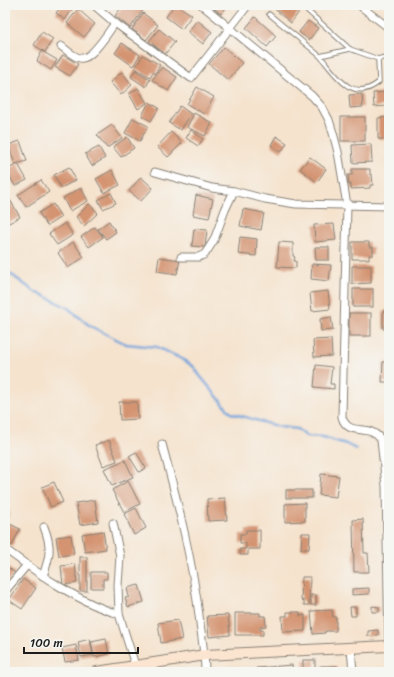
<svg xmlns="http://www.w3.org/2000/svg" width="394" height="677" font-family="Sriracha,sans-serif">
<rect width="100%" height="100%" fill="#f6f6f2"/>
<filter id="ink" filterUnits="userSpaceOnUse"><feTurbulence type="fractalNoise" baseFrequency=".025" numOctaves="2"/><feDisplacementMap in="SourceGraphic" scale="8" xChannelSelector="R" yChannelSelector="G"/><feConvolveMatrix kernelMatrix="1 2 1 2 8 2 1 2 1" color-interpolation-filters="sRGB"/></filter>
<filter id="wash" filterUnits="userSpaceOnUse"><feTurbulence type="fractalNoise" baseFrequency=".012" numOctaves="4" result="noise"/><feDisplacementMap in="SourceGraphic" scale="16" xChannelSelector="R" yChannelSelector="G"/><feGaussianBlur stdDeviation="0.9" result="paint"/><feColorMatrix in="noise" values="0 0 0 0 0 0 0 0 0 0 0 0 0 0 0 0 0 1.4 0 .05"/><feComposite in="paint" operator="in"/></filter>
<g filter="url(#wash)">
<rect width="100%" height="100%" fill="#f5e3ce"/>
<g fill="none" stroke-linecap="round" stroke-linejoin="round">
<path stroke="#71a1da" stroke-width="2.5" d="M5 270 35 292 43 295 68 308 90 326 126 344 157 347 182 359 194 367 200 376 231 413 280 427 297 429 306 436 323 437 346 444 356 449"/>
</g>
<g id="blocks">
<g fill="#d49472">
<path d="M62 5H75L65 20 56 13Z"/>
<path d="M123 5H139L144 9 130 28 115 16Z"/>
<path d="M174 5H177L192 15 182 29 166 17Z"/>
<path d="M210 5H228L221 14Z"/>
<path d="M270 5H290L299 12 291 23Z"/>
<path d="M78 9 95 24 84 37 67 23Z"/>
<path d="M143 13 158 25 146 40 132 29Z"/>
<path d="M255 17 276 36 267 47 246 28Z"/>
<path d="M197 20 212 32 203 44 188 32Z"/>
<path d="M308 21 318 28 309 40 299 32Z"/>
<path d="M159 29 175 42 165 54 149 41Z"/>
<path d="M42 32 53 39 45 52 34 45Z"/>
<path d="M122 43 140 55 133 66 115 53Z"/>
<path d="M224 47 242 63 228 80 209 64Z"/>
<path d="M42 51 57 60 51 70 37 61Z"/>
<path d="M63 55 78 64 70 76 55 67Z"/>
<path d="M143 55 160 65 155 74 153 72 150 77 135 68Z"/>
<rect x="385" y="64" width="4" height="14"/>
<path d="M162 67 177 77 168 91 152 80Z"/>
<path d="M135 70 150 79 146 87 131 77Z"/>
<path d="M122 72 132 85 121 95 110 82Z"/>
<path d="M197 87 214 97 204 114 187 104Z"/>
<path d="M138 88 147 103 138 109 129 94Z"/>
<path d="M386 92 387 106 374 107 373 93Z"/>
<path d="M362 94 363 107 350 108 349 95Z"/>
<path d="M149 102 159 108 151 121 142 116Z"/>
<path d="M180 106 191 114 181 130 169 123Z"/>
<path d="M194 113 212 123 205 136 187 127Z"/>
<rect x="341" y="117" width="24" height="24"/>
<path d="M389 117V139H378V118Z"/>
<path d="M133 118 148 126 140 141 125 133Z"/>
<path d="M112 125 122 138 107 148 97 135Z"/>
<path d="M191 130 203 139 198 146 186 138Z"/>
<path d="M171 132 182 143 168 157 157 147Z"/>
<path d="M276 136 287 143 281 152 271 145Z"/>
<path d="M127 137 134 148 121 157 113 147Z"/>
<path d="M20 141 27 161 15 164 8 145Z"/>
<path d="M371 144 372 162 353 163 352 145Z"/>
<path d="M99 147 105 158 92 166 85 154Z"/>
<path d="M310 157 326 169 317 182 300 169Z"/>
<path d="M18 164 27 180 15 186 6 170Z"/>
<path d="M69 167 76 180 61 188 54 175Z"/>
<path d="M352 169H370V175H372L373 185H370V188L351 189V184L349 185 348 175H352Z"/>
<path d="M112 170 120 185 104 193 96 179Z"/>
<path d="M141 177 153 188 141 201 129 191Z"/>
<path d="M41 180 49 192 26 207 18 195Z"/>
<path d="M81 188 88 201 70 211 63 198Z"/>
<path d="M111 193 116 203 103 209 98 200Z"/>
<path d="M196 195 213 199 209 218 193 215Z"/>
<path d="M10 200 20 217 9 223 5 216V203Z"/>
<path d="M53 204 61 217 47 226 39 213Z"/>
<path d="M89 204 98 213 84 226 76 217Z"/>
<path d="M243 209 264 213 261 230 240 226Z"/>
<path d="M109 221 116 232 106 239 98 229Z"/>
<path d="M65 223 73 235 57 245 49 234Z"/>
<path d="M334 224 336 240 315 242 314 225Z"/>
<path d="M95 227 103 237 89 247 81 237Z"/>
<path d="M194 229 207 230 205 247 192 246Z"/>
<path d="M240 237 257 239 256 256 238 254Z"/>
<path d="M73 242 84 257 68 268 58 253Z"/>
<path d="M279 242 293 243V256L295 257 294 261H296V268L277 267Z"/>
<path d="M352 242H369V247H373V255H369V259H352Z"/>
<path d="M315 247H329V260H316Z"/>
<path d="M159 257 180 260 177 274 157 271Z"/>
<path d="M312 264 331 265 329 281 311 279Z"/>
<path d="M352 266H371V283L352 284Z"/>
<rect x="353" y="289" width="20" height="18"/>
<path d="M328 291 330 309 312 311 310 293Z"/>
<path d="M389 310V329H383V311Z"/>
<rect x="349" y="313" width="22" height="23"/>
<path d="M331 317 333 330 321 331 320 319Z"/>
<path d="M331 339 332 356 314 357 313 340Z"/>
<path d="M383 362H389V382H382Z"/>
<path d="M316 365 332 367 330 384H334V389L314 387Z"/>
<path d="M119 402H137L138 419 120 420Z"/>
<path d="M109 440 117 461 103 466 95 445Z"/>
<path d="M136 452 146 468 139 472 129 456Z"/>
<path d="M125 460 133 477 112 486 104 469Z"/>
<path d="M321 474 339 476 336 497 319 495Z"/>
<path d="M128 481 140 504 124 512 112 490Z"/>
<path d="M54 482 63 502 51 507 42 487Z"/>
<rect x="286" y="490" width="26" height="8"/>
<path d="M225 498 227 520 208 521 207 499Z"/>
<path d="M95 500 98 522 80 525 76 503Z"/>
<path d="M305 503V521L285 522V504Z"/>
<path d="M136 508 146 528 134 535 124 514Z"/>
<path d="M5 511 10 512 5 528Z"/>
<path d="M363 519 364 553H368L369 572H354L353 520Z"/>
<path d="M8 523 20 529 12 546 5 542V530Z"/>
<path d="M246 530H260V549H248V555H240V549H246V543H240V534H246Z"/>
<path d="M103 531 106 549 85 552 82 534Z"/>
<path d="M302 533H310L309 549H301Z"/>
<path d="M71 535 74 554 59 556 56 537Z"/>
<rect x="80" y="557" width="7" height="34"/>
<path d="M75 564 77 583 63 585 61 566Z"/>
<path d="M5 565 15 573 5 585Z"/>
<path d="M91 572H107V579H103V588H91Z"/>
<path d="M302 577H310L309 605H304V601L301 600Z"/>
<path d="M23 579 36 588 22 609 9 600Z"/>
<path d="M139 585 144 602 128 607 125 598 129 597 127 588Z"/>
<path d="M369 588V594L352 595V589Z"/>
<rect x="311" y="595" width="5" height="10"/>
<path d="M372 606 379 607V612H372Z"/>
<path d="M350 607H356V616H351Z"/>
<path d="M332 610 333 617H336V631H325V633L313 634 311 611Z"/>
<path d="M287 612H300V616L305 615V631L283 632 282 616H287Z"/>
<path d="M235 613H260V616H265L266 626 260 627V630H263V635H235Z"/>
<path d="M228 615 230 635 209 637 207 616Z"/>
<path d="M178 620 182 639 161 643 158 623Z"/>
<path d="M378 630V635L368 636V631Z"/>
<path d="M90 639 93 655 81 657 78 642Z"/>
<path d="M106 639 109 654 94 657 91 642Z"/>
<path d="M76 645 79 660 65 662 62 648Z"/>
<rect x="303" y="660" width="12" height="12"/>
<path d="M292 665 293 672H256V668Z"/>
<rect x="321" y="666" width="16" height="6"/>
</g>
</g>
</g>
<g filter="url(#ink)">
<use href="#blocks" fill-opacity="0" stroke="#888075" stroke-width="1"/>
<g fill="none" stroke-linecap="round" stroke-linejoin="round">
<g stroke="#888075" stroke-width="5.5">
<g id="lane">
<path d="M301 5 350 49 378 59 389 56"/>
<path d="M269 14 320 56 350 49"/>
<path d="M320 56C336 75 352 104 379 82L378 59"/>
</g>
</g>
<g stroke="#888075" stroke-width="9">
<g id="street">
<path d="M94 5 115 23 191 78 248 5"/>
<path d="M202 5 312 96 322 107 329 120 333 133 338 152 347 205 342 417C348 438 370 422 381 440L386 486 389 646"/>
<path d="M359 5 389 28"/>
<path d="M61 46C67 50 73 57 80 58 91 61 109 31 115 23"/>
<path d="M155 172 212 188 234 191 225 210 214 240 205 254 199 257H181"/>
<path d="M234 191 265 199 296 204 389 206"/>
<path d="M162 444C178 503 193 563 200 623 202 640 205 655 205 672"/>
<path d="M113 523 120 556 118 585 119 614 135 665"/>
<path d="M5 549C36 572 81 604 119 614"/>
<path d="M43 576C50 556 52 547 44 527"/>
<path d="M5 591 27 565"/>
<path d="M351 648 353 672"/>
</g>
</g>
<g stroke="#888075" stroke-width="12">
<path id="secondary" d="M97 672 205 655 389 646"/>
</g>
<use href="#lane" stroke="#fff" stroke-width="3.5"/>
<use href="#street" stroke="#fff" stroke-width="7"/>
<use href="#secondary" stroke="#fce5d0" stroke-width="10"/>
</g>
</g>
<rect width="394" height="677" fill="none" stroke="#f6f6f2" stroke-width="20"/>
<path d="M24 647v6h114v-6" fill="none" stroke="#1c1c1c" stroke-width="2"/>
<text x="30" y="647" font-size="12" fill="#1c1c1c" stroke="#f6f6f2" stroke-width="3" paint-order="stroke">100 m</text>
</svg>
